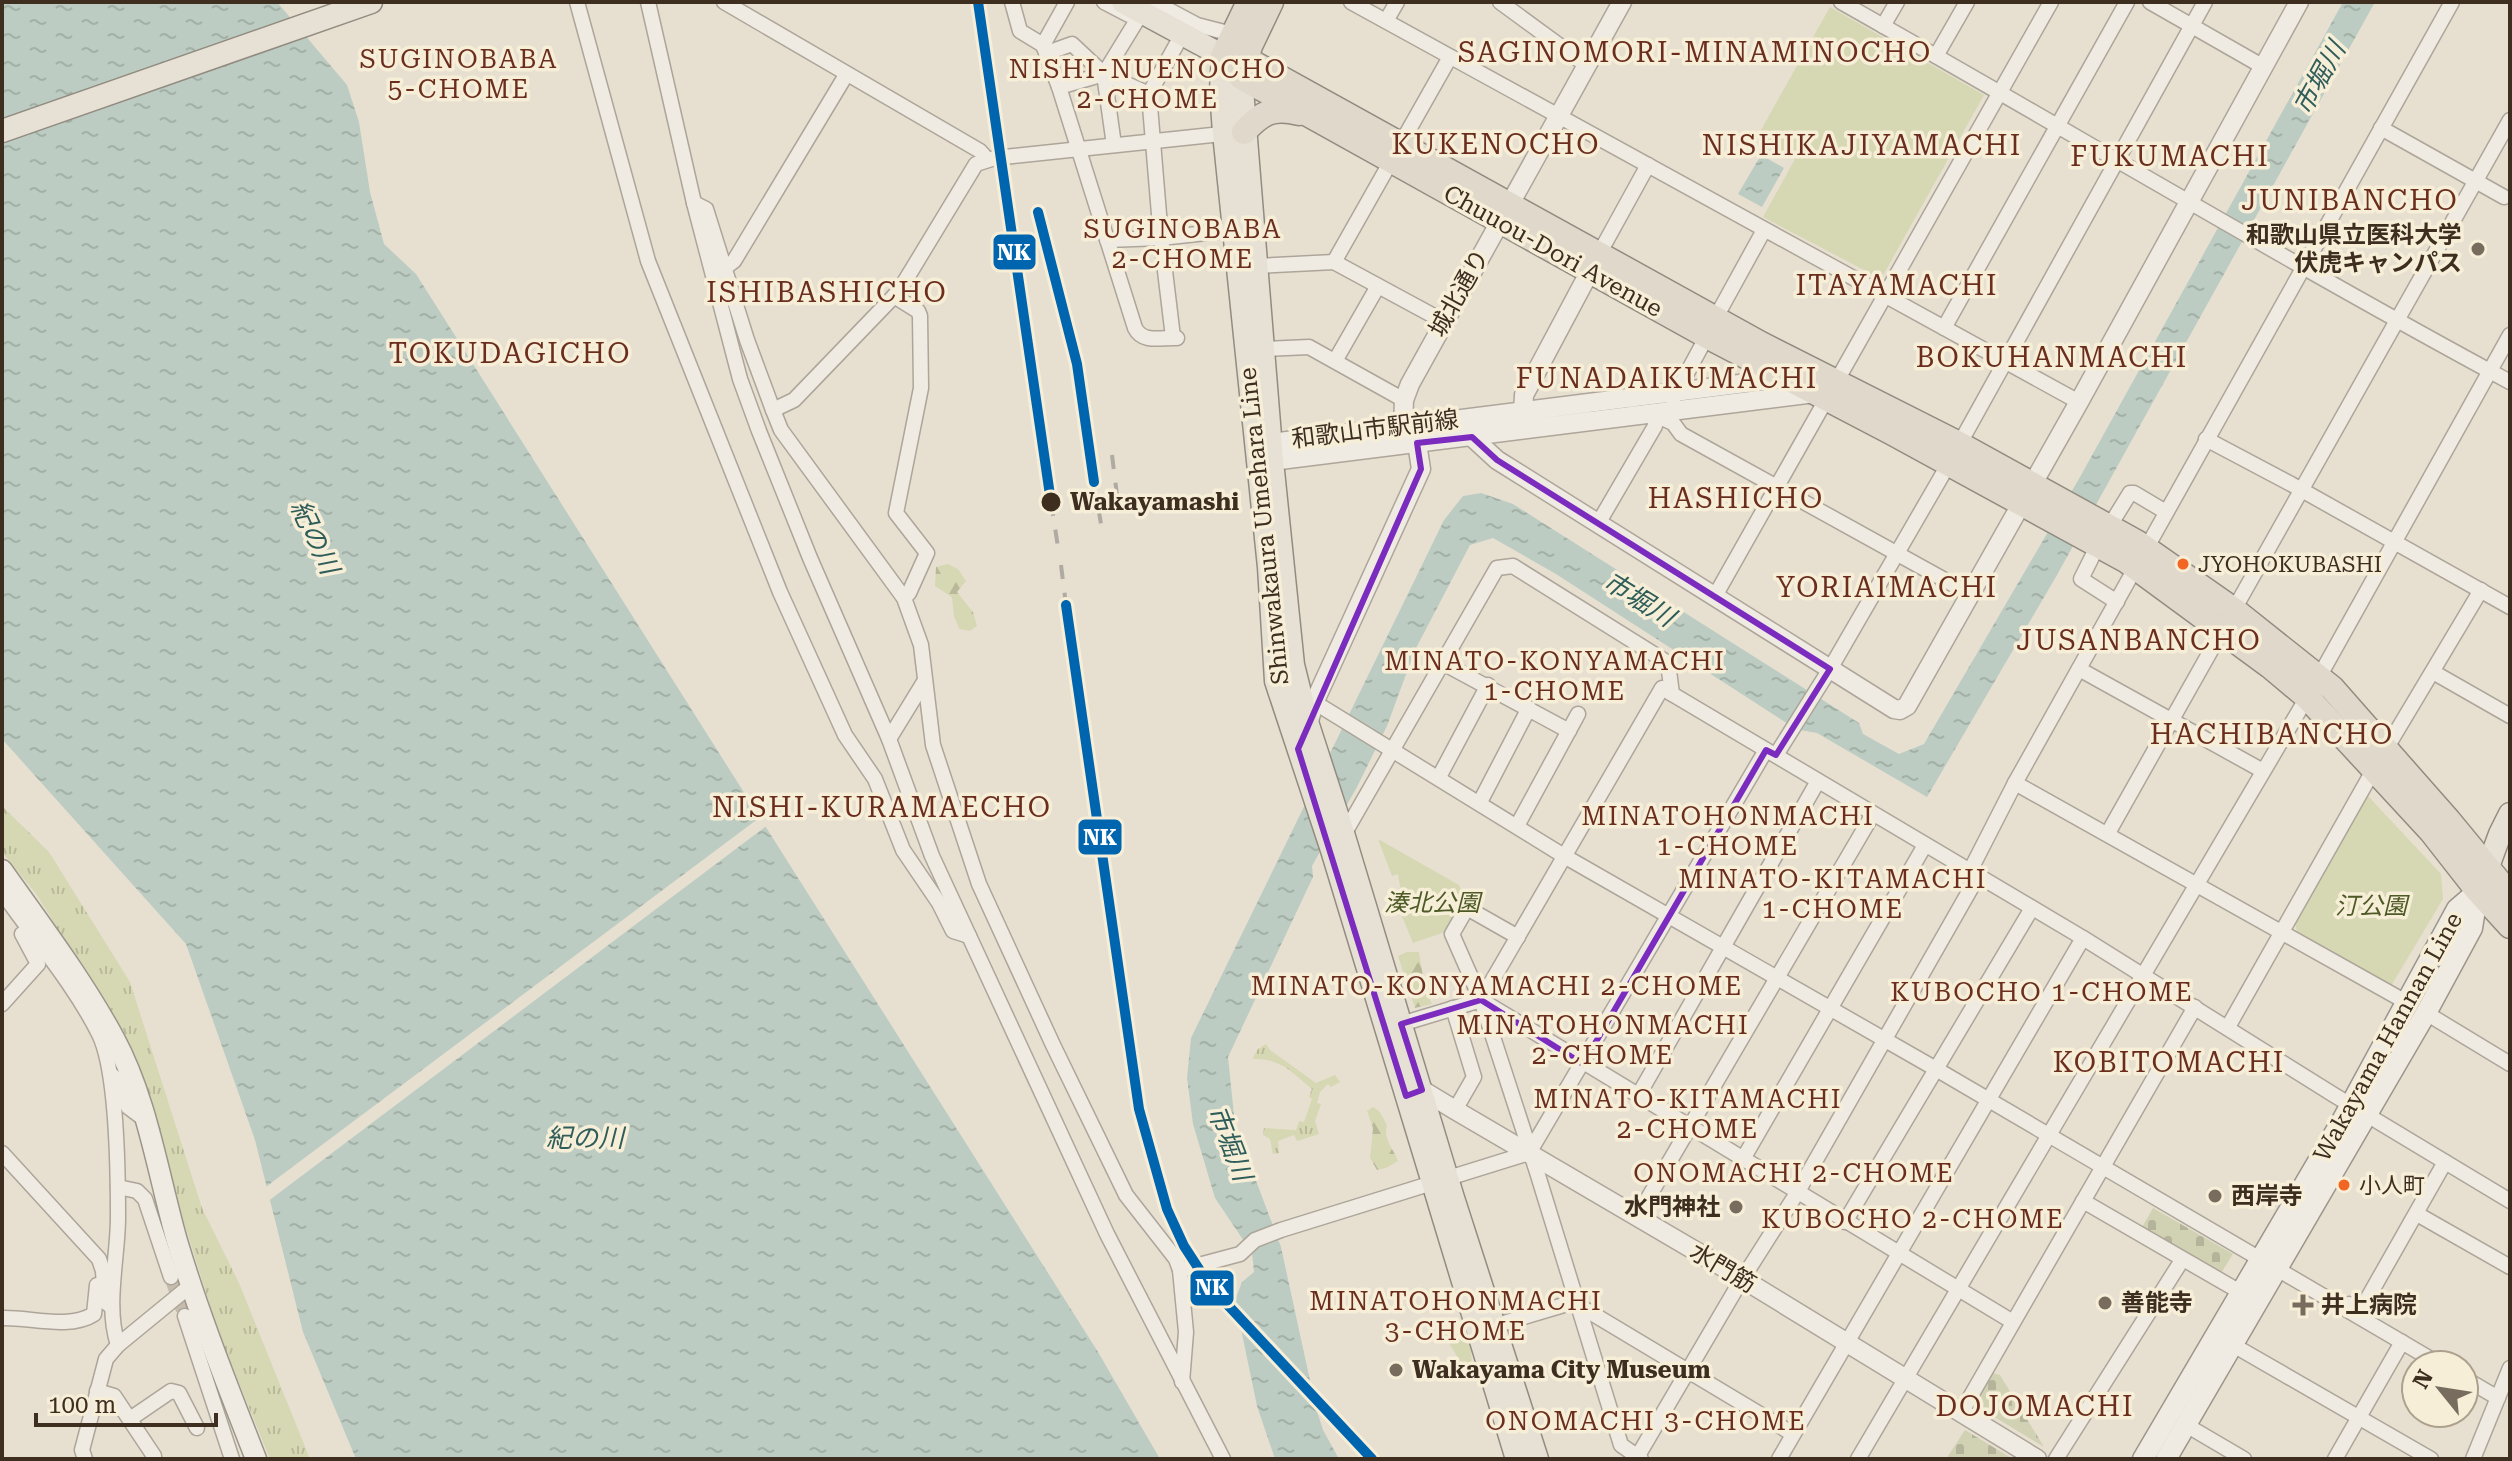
<svg xmlns="http://www.w3.org/2000/svg" width="2512" height="1461" font-family="'Roboto Serif','Noto Sans JP',serif">
<defs>
<pattern id="grass-tufts" width="24" height="20" patternUnits="userSpaceOnUse" patternTransform="scale(2)"><rect width="24" height="20" fill="#d6d7b3"/><path d="M3 7l-1-3M5 7V3M7 7l1-3M15 17l-1-3M17 17v-4M19 17l1-3" fill="none" stroke="#b9b99a"/></pattern>
<pattern id="forest-firs" width="22" height="20" patternUnits="userSpaceOnUse" patternTransform="scale(2)"><rect width="22" height="20" fill="#d6d7b3"/><path d="M5 1l3.5 6h-7zM16 11l3.5 6h-7z" fill="#b9b99a"/></pattern>
<pattern id="cemetery-stones" width="16" height="16" patternUnits="userSpaceOnUse" patternTransform="scale(2)"><rect width="16" height="16" fill="#d1d1b3"/><path d="M2 7V4a2 2 0 0 1 4 0v3zM10 15v-3a2 2 0 0 1 4 0v3z" fill="#b4b49a"/></pattern>
<pattern id="water-ripples" width="26" height="14" patternUnits="userSpaceOnUse" patternTransform="scale(2)"><rect width="26" height="14" fill="#bcccc2"/><path d="M2 4q2-2 4 0t4 0M15 11q2-2 4 0t4 0" fill="none" stroke="#a2b0a6"/></pattern>
</defs>
<rect width="100%" height="100%" fill="#e7e0d1"/>
<g fill="url(#grass-tufts)">
<path d="M2 806 49 852 130 982 202 1208 239 1283 310 1459H270L219 1334 128 1044 37 895 2 852Z"/>
<path d="M1266 1044 1270 1050 1316 1083 1335 1075 1340 1082 1331 1087 1328 1084 1320 1092 1317 1103 1321 1104 1315 1121 1319 1134 1297 1141 1294 1135 1278 1141 1279 1153 1273 1154 1270 1139 1263 1135 1264 1128 1296 1130 1299 1121 1304 1122 1312 1099 1309 1097 1312 1089C1292 1073 1282 1058 1252 1059L1258 1049Z"/>
</g>
<g fill="url(#forest-firs)">
<path d="M948 564 958 569 966 581 957 592 973 612 977 626 970 631 960 629 954 617 952 597 935 586 936 567Z"/>
<path d="M1407 952H1419L1425 989 1432 1004 1415 1008 1398 956Z"/>
<path d="M1373 1107 1379 1111 1387 1125C1383 1139 1393 1148 1398 1161L1386 1168 1377 1170 1370 1158 1373 1128 1367 1111Z"/>
<path d="M1448 1327 1470 1333 1472 1365 1465 1368C1455 1355 1450 1342 1439 1331Z"/>
</g>
<g fill="url(#cemetery-stones)">
<path d="M2153 1208 2233 1254 2220 1275 2141 1229Z"/>
<path d="M1993 1373 2000 1375 2044 1447 1975 1405Z"/>
<path d="M1965 1430 2013 1459H1946Z"/>
</g>
<g fill="#d6d7b3">
<path d="M1830 7 1984 95 1881 279 1763 217 1795 159 1757 137Z"/>
<path d="M2367 795 2441 874 2443 899 2391 986 2297 932 2295 923Z"/>
<path d="M1378 839 1459 885 1465 901 1448 931 1413 943 1399 909 1403 905 1398 874 1392 876Z"/>
</g>
<g fill="url(#water-ripples)">
<path d="M2 2H277L347 85 359 122 370 192 384 244 416 274 1098 1352 1160 1459H356L303 1332 255 1140 186 944 2 739Z"/>
<path d="M2343 2H2375L2057 575 1927 797 1817 733 1800 730 1785 722 1556 574 1493 538 1470 545 1415 650 1387 726 1357 787 1312 866 1313 877 1228 1057 1235 1125 1281 1247 1316 1408 1323 1430 1339 1459H1275L1257 1406 1235 1300 1242 1282 1254 1272 1252 1253 1215 1198 1193 1124 1187 1078 1191 1038 1444 520 1463 496 1481 493 1513 504 1859 723 1863 734 1899 754 1924 744 2080 477Z"/>
<path d="M1761 155 1784 168 1762 207 1738 194Z"/>
</g>
<g fill="#e7e0d1">
<path d="M763 815 769 824 267 1202 263 1189Z"/>
<path d="M1238 1315 1315 1392 1316 1405 1241 1326Z"/>
</g>
<g fill="none" stroke-linecap="round" stroke-linejoin="round">
<path stroke="#c5bcae" stroke-width="14" stroke-dasharray="14 7" stroke-linecap="butt" d="M171 1277 185 1316"/>
<g stroke="#ada599" stroke-width="17">
<g id="minor">
<path d="M577 2 648 261 780 592 845 735 875 779 903 850 939 903 953 931 969 936"/>
<path d="M648 2 694 203 740 379 759 431 810 558 889 739 932 856 1107 1234 1223 1459"/>
<path d="M724 2 980 151 987 159"/>
<path d="M1012 2 1020 31 1043 45"/>
<path d="M1067 2 1043 45 1059 87 1135 328C1143 344 1162 337 1177 338"/>
<path d="M1104 2 1129 15"/>
<path d="M1154 2 1197 25 1232 34"/>
<path d="M1351 2 2079 402"/>
<path d="M1500 2 1586 65"/>
<path d="M1841 2C2064 128 2284 260 2510 382"/>
<path d="M2150 2 2262 66"/>
<path d="M1386 21 1397 2"/>
<path d="M1883 26 1897 2"/>
<path d="M1047 53 1072 44 1104 74 1149 94"/>
<path d="M1936 56 1967 2"/>
<path d="M1104 74 1137 20"/>
<path d="M1059 87 1104 74 1114 145"/>
<path d="M2381 128 2504 197"/>
<path d="M694 203 706 209 747 340 773 410 794 400 899 291 976 164 995 158 1231 133"/>
<path d="M1107 240 1161 238 1233 230"/>
<path d="M1599 254 1648 165"/>
<path d="M1334 262 1450 57"/>
<path d="M1257 266 1334 262 1443 321"/>
<path d="M726 267 734 261 846 75"/>
<path d="M894 296 918 311 920 316 921 388 896 513 927 553 909 593 904 598"/>
<path d="M1715 319 1764 230"/>
<path d="M1944 328 2127 2"/>
<path d="M1173 337 1161 238 1149 94 1179 40"/>
<path d="M1265 349 1309 347 1404 400"/>
<path d="M1335 361 1378 286"/>
<path d="M1673 399 1707 336"/>
<path d="M773 410 781 430 904 598 921 645 933 745 979 884 1053 1045 1126 1195 1176 1259 1180 1270"/>
<path d="M2206 439 2291 484 2510 607"/>
<path d="M1599 522 1655 426V415L1673 423 1681 434 1970 594"/>
<path d="M2109 527 2130 493H2134L2166 512"/>
<path d="M2098 545 2081 579 2117 602"/>
<path d="M1715 596 2051 2"/>
<path d="M1443 663 1569 731"/>
<path d="M2079 669 2263 771"/>
<path d="M2433 672 2510 716"/>
<path d="M1306 705 1314 703 1322 707 1564 856 1936 1069 2441 1365"/>
<path d="M889 739 924 682"/>
<path d="M2386 749 2481 590"/>
<path d="M1776 755 1830 669 1940 479 2205 2"/>
<path d="M1439 777 1488 685"/>
<path d="M2015 783 2406 1002"/>
<path d="M1480 802 1529 708"/>
<path d="M1517 826 1578 714"/>
<path d="M2108 833 2510 120"/>
<path d="M1343 836 1497 568 1513 566 1668 663 1672 694"/>
<path d="M1970 871 2015 783 2452 2"/>
<path d="M2 892C34 938 74 984 99 1034 117 1071 118 1174 118 1217 118 1258 105 1306 118 1345"/>
<path d="M1518 937 1467 908 1452 934 1481 1000 1537 1172 1621 1445 1641 1459"/>
<path d="M1481 1000 2013 1322"/>
<path d="M2 1004 38 964 22 934"/>
<path d="M1453 1008 1474 1077 1455 1110"/>
<path d="M2426 1013 2510 1064"/>
<path d="M1401 1024 1481 1000 1662 688 2083 938 2334 1095 2510 1201"/>
<path d="M2228 1027 2374 769"/>
<path d="M112 1075 118 1081 128 1107 144 1119"/>
<path d="M1638 1096 1818 781"/>
<path d="M2 1153 99 1259 103 1271 105 1302 112 1307"/>
<path d="M1743 1159 1925 845"/>
<path d="M118 1187 137 1191 145 1199 171 1277"/>
<path d="M2083 1201 2242 1293"/>
<path d="M2417 1214 2510 1267"/>
<path d="M1637 1217 1873 814"/>
<path d="M1845 1222 2032 908"/>
<path d="M2349 1304 2361 1310 2445 1162"/>
<path d="M185 1316 232 1459"/>
<path d="M2 1318C30 1317 69 1330 94 1314L97 1285"/>
<path d="M1494 1326 1567 1304 1578 1305 1793 1434"/>
<path d="M2233 1345 2431 1459"/>
<path d="M2464 1378 2498 1398"/>
<path d="M1182 1382 1186 1332 1180 1270 1240 1254 1255 1240 1281 1230 1529 1153 1766 750"/>
<path d="M97 1391 114 1396 154 1456"/>
<path d="M1961 1413 2195 1007"/>
<path d="M130 1419 171 1391 179 1393 197 1428"/>
<path d="M2186 1425 2244 1459"/>
<path d="M85 1459 82 1450 106 1359 118 1345 190 1286"/>
<path d="M1636 1459 1736 1289 1797 1193 1978 876"/>
<path d="M1779 1459 2083 938"/>
<path d="M1858 1459 2319 677 2510 335"/>
<path d="M2056 1459 2182 1260"/>
<path d="M2335 1459 2402 1342"/>
<path d="M2473 1459 2510 1368"/>
</g>
</g>
<g stroke="#ada599" stroke-width="21">
<g id="tertiary">
<path d="M1820 376 1815 393 1272 461 1256 452 1271 443 1786 378Z"/>
<path d="M1523 411 1524 395 1590 271"/>
<path d="M1472 437 1497 460 1894 709 1900 710 1907 706 2079 402 2299 2"/>
<path d="M1308 725 1314 703 1421 469 1417 443 1403 426 1404 400 1410 384 1622 2"/>
<path d="M1413 1093 1422 1090 1455 1110 1728 1270 2037 1459"/>
</g>
</g>
<g stroke="#9c958a" stroke-width="23">
<g id="secondary">
<path d="M2 870C41 925 82 979 114 1038 147 1099 158 1174 177 1241 199 1315 228 1387 256 1459"/>
<path d="M2143 1459 2343 1119 2457 909 2478 891"/>
<path d="M2166 1459 2426 1013 2472 928 2478 891"/>
</g>
</g>
<g stroke="#928b80" stroke-width="25">
<g id="primary">
<path d="M1123 2 1223 56 1221 90 1224 133 1269 567 1276 681 1332 850 1517 1459"/>
<path d="M1241 77 1272 461 1293 665 1308 725 1342 830 1453 1198 1537 1459"/>
<path d="M2 131 371 2"/>
<path d="M2482 883 2500 834 2510 814"/>
</g>
</g>
<g stroke="#928b80" stroke-width="27">
<g id="trunk">
<path d="M1223 56 1241 77 1707 336 1891 432 2127 561 2270 666 2307 697 2431 831 2478 891 2510 926"/>
<path d="M1223 56 1246 59 1761 344 1959 444 2138 543 2234 610 2332 688 2449 821 2510 895"/>
<path d="M1223 56 1249 2"/>
<path d="M1242 74 1250 46 1271 2"/>
<path d="M1244 132C1261 113 1273 106 1299 113"/>
</g>
</g>
<use href="#minor" stroke="#efebe3" stroke-width="14"/>
<use href="#tertiary" stroke="#efebe3" stroke-width="18"/>
<use href="#secondary" stroke="#efebe3" stroke-width="20"/>
<use href="#primary" stroke="#e6e1d4" stroke-width="22"/>
<use href="#trunk" stroke="#e0d9cb" stroke-width="24"/>
<g stroke="#afaaa2" stroke-width="4" stroke-dasharray="14 14" stroke-linecap="butt">
<path d="M1112 455 1117 495"/>
<path d="M1094 482 1101 524"/>
<path d="M1051 502 1058 547"/>
<path d="M1061 565 1066 605"/>
</g>
<g stroke="#f7eed8" stroke-width="16">
<g id="rail-1">
<path d="M978 2 1051 502"/>
<path d="M1038 212 1077 364 1094 482"/>
<path d="M1066 605 1139 1109 1167 1209 1184 1246 1210 1286 1372 1459"/>
</g>
</g>
<use href="#rail-1" stroke="#0065af" stroke-width="10"/>
</g>
<path fill="none" stroke="#7b2cbf" stroke-width="6" stroke-linejoin="round" d="M1472 437 1497 460 1830 669 1776 755 1766 750 1583 1064 1481 1000 1401 1024 1422 1090 1406 1096 1298 749 1421 469 1417 443Z"/>
<g fill="#786c5e" stroke="#f7eed8" stroke-width="3">
<circle cx="2478" cy="249" r="8"/>
<circle cx="2215" cy="1196" r="8"/>
<circle cx="1736" cy="1207" r="8"/>
<circle cx="2105" cy="1303" r="8"/>
<path d="M2299 1293h8v8h8v8h-8v8h-8v-8h-8v-8h8z"/>
<circle cx="1396" cy="1370" r="8"/>
</g>
<circle fill="#3d2e20" stroke="#f7eed8" stroke-width="3" cx="1051" cy="502" r="11"/>
<g fill="#f26522" stroke="#f7eed8" stroke-width="3">
<circle cx="2183" cy="564" r="7"/>
<circle cx="2344" cy="1185" r="7"/>
</g>
<g text-anchor="middle" stroke-width="7" stroke-linejoin="round" paint-order="stroke">
<g font-size="22" fill="#3d2e20" stroke="#f7eed8" text-anchor="start">
<text x="2198" y="572">JYOHOKUBASHI</text>
<text x="2359" y="1193">小人町</text>
</g>
<g font-size="24" font-weight="bold" fill="#3d2e20" stroke="#f7eed8" text-anchor="start">
<text x="2462" y="243" text-anchor="end">和歌山県立医科大学<tspan x="2462" dy="28">伏虎キャンパス</tspan></text>
<text x="2231" y="1204">西岸寺</text>
<text x="1720" y="1215" text-anchor="end">水門神社</text>
<text x="2121" y="1311">善能寺</text>
<text x="2321" y="1313">井上病院</text>
<text x="1412" y="1378">Wakayama City Museum</text>
</g>
<g font-size="24" fill="#3d2e20" stroke="#f7eed8">
<text transform="translate(1553 251) rotate(29)" y="8">Chuuou-Dori Avenue</text>
<text transform="translate(1459 293) rotate(-61)" y="8">城北通り</text>
<text transform="translate(1375 429) rotate(-7)" y="8">和歌山市駅前線</text>
<text transform="translate(1264 526) rotate(-96)" y="8">Shinwakaura Umehara Line</text>
<text transform="translate(2388 1037) rotate(-61)" y="8">Wakayama Hannan Line</text>
<text transform="translate(1723 1268) rotate(31)" y="8">水門筋</text>
</g>
<g font-size="24" font-weight="bold" fill="#3d2e20" stroke="#f7eed8" text-anchor="start">
<text x="1070" y="510">Wakayamashi</text>
</g>
<g font-size="24" font-style="italic" fill="#4d5a26" stroke="#f7eed8">
<text x="1432" y="911">湊北公園</text>
<text x="2371" y="914">汀公園</text>
</g>
<g font-size="26" letter-spacing="2" fill="#6b2e1e" stroke="#f7eed8">
<text x="459" y="68">SUGINOBABA<tspan x="459" dy="30">5-CHOME</tspan></text>
<text x="1148" y="78">NISHI-NUENOCHO<tspan x="1148" dy="30">2-CHOME</tspan></text>
<text x="1183" y="238">SUGINOBABA<tspan x="1183" dy="30">2-CHOME</tspan></text>
<text x="1555" y="670">MINATO-KONYAMACHI<tspan x="1555" dy="30">1-CHOME</tspan></text>
<text x="1728" y="825">MINATOHONMACHI<tspan x="1728" dy="30">1-CHOME</tspan></text>
<text x="1833" y="888">MINATO-KITAMACHI<tspan x="1833" dy="30">1-CHOME</tspan></text>
<text x="1497" y="995">MINATO-KONYAMACHI 2-CHOME</text>
<text x="2042" y="1001">KUBOCHO 1-CHOME</text>
<text x="1603" y="1034">MINATOHONMACHI<tspan x="1603" dy="30">2-CHOME</tspan></text>
<text x="1688" y="1108">MINATO-KITAMACHI<tspan x="1688" dy="30">2-CHOME</tspan></text>
<text x="1794" y="1182">ONOMACHI 2-CHOME</text>
<text x="1913" y="1228">KUBOCHO 2-CHOME</text>
<text x="1456" y="1310">MINATOHONMACHI<tspan x="1456" dy="30">3-CHOME</tspan></text>
<text x="1646" y="1430">ONOMACHI 3-CHOME</text>
</g>
<g font-size="26" font-style="italic" fill="#2f5d5a" stroke="#f7eed8">
<text transform="translate(2319 78) rotate(-61)" y="9">市堀川</text>
<text transform="translate(315 537) rotate(65)" y="9">紀の川</text>
<text transform="translate(1639 599) rotate(32)" y="9">市堀川</text>
<text x="585" y="1147">紀の川</text>
<text transform="translate(1230 1143) rotate(69)" y="9">市堀川</text>
</g>
<g font-size="28" letter-spacing="2" fill="#6b2e1e" stroke="#f7eed8">
<text x="1695" y="62">SAGINOMORI-MINAMINOCHO</text>
<text x="1496" y="154">KUKENOCHO</text>
<text x="1862" y="155">NISHIKAJIYAMACHI</text>
<text x="2170" y="166">FUKUMACHI</text>
<text x="2350" y="210">JUNIBANCHO</text>
<text x="1897" y="295">ITAYAMACHI</text>
<text x="827" y="302">ISHIBASHICHO</text>
<text x="510" y="363">TOKUDAGICHO</text>
<text x="2052" y="367">BOKUHANMACHI</text>
<text x="1667" y="388">FUNADAIKUMACHI</text>
<text x="1736" y="508">HASHICHO</text>
<text x="1887" y="597">YORIAIMACHI</text>
<text x="2139" y="650">JUSANBANCHO</text>
<text x="2272" y="744">HACHIBANCHO</text>
<text x="882" y="817">NISHI-KURAMAECHO</text>
<text x="2169" y="1072">KOBITOMACHI</text>
<text x="2035" y="1416">DOJOMACHI</text>
</g>
</g>
<g stroke="#f7eed8" stroke-width="3">
<rect x="992" y="233" width="45" height="38" rx="8" fill="#0065af"/>
<rect x="1077" y="818" width="46" height="38" rx="8" fill="#0065af"/>
<rect x="1189" y="1269" width="46" height="38" rx="8" fill="#0065af"/>
</g>
<g font-size="22" text-anchor="middle" font-weight="bold" fill="#fff">
<text x="1014" y="260">NK</text>
<text x="1100" y="845">NK</text>
<text x="1212" y="1295">NK</text>
</g>
<rect width="2512" height="1461" fill="none" stroke="#3d2e20" stroke-width="8"/>
<g transform="translate(2440 1389) rotate(300)"><circle r="38" fill="#f7eed8" stroke="#ada18e" stroke-width="2"/>
<path d="M0-6L14 30L0 20L-14 30Z" fill="#786c5e"/>
<text y="-12" font-size="22" font-weight="bold" text-anchor="middle" fill="#3d2e20">N</text>
</g>
<path d="M36 1413v12h180v-12" fill="none" stroke="#3d2e20" stroke-width="4"/>
<text x="48" y="1413" font-size="24" fill="#3d2e20" stroke="#f7eed8" stroke-width="6" paint-order="stroke">100 m</text>
</svg>
